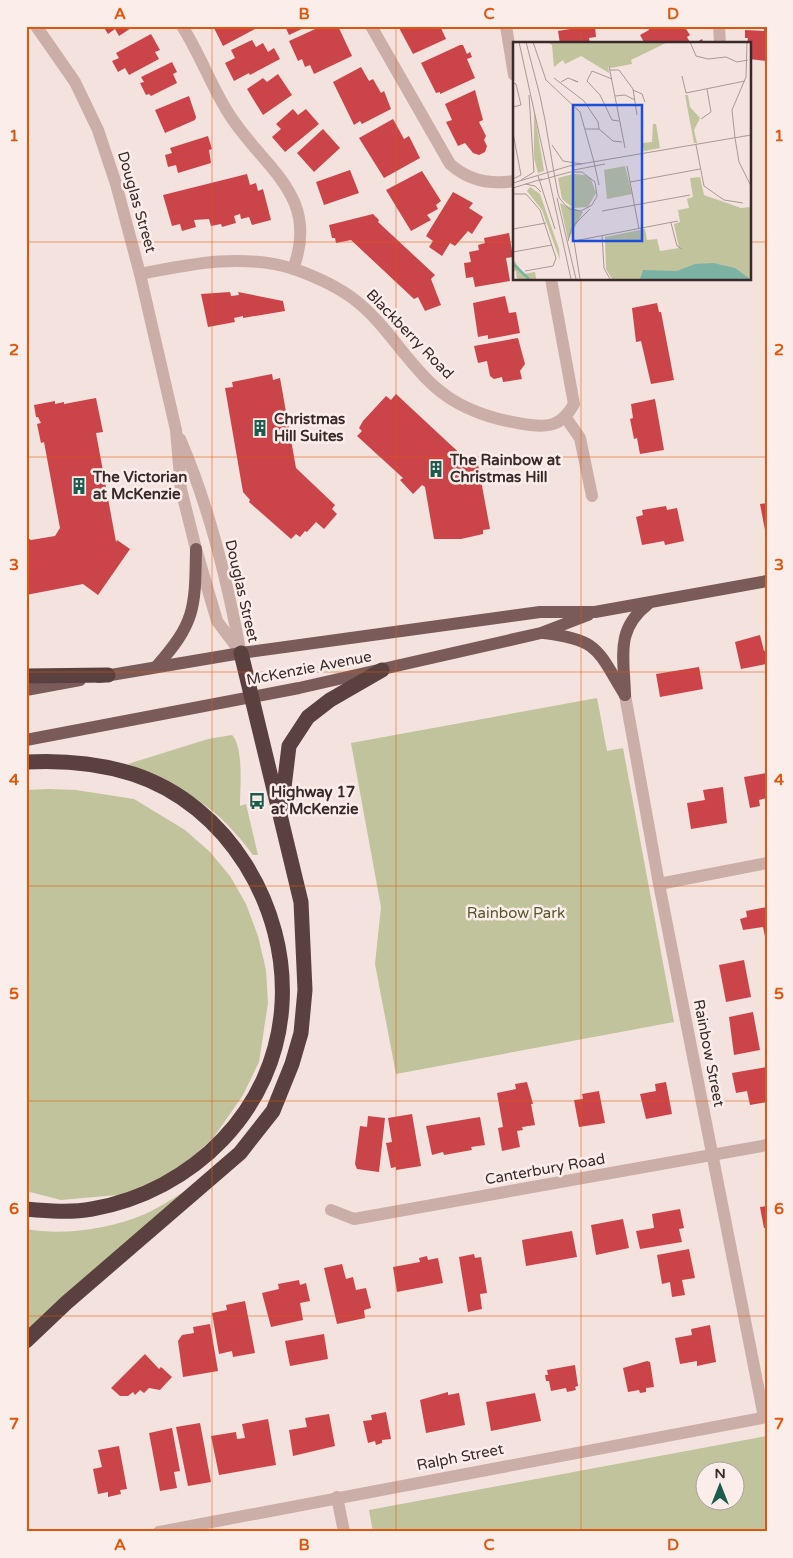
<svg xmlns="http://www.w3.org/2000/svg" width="793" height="1558" font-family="'Varela Round',sans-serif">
<rect width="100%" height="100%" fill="#f3e2dd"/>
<g fill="#c1c39c" fill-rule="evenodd">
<path d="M597 698 607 751 623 748 674 1022 396 1074 375 964 381 907 351 743Z"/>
<path d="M232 735C244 747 240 788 240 806L246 804 258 855H253C217 806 183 787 128 764L208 739Z"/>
<path d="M49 789 76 790 134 799 185 830 210 852 230 876 246 904 258 936 266 970 268 1003 259 1062 243 1095 214 1137 176 1172 128 1194 61 1200 26 1191V790Z"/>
<path d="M192 1187 26 1335V1229C63 1236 110 1229 145 1214 161 1207 176 1196 192 1187Z"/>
<path d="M767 1436V1532H373L369 1510ZM706 1470H736V1500H706Z"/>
</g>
<g fill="#cb444a">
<path d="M103 26H134L119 36 115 29 108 34Z"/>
<path d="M213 26H254L255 29 223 46Z"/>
<path d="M285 26H308L289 35Z"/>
<path d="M322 26H338L352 56 314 74 310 65 305 67 302 59 298 61 289 41Z"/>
<path d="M398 26H440L446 39 413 54Z"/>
<path d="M575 26H595L596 37 589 38 590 44H560L558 31 576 28Z"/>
<path d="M647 26H684L690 35 687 37 691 44H645L640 35 649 30Z"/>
<path d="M764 26H767V61L749 59V44H747L748 38H745V30L764 31Z"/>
<path d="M151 34 160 50 155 52 159 59 129 75 125 68 118 72 112 61 119 58 116 53Z"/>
<path d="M702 39 704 44H694Z"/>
<path d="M252 40 256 47 263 43 268 52 274 48 280 59 250 75 249 73 234 81 225 63 235 58 231 50Z"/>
<path d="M460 45H463L467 54 470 52 472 57 467 59 475 78 440 94V92L436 93 421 63Z"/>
<path d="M172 62 177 72 173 74 177 83 151 96 149 94 146 95 140 83 144 82 141 77Z"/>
<path d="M361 67 369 81 373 79 381 93 384 91 391 109 362 124 360 121 354 125 333 82Z"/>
<path d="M278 74 292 95 263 115 247 89 263 78 267 82Z"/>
<path d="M475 90 483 120 479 122 486 136 484 140 487 146 485 152 479 155 473 153 465 143 458 146 446 122 452 120 445 104Z"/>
<path d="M189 96 196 117 195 120 165 133 155 110Z"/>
<path d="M293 109 298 115 306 109 319 124 285 152 272 137 281 129 276 124Z"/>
<path d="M393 119 404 139 409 136 420 158 384 178 359 138Z"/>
<path d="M323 129 340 148 314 172 297 153Z"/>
<path d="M208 136 212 149 209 150 211 163 178 173 176 165 168 167 165 155 172 153 170 148Z"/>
<path d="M350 170 359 193 324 205 316 182Z"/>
<path d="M422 171 441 201 436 205 438 209 427 215 431 220 411 231 386 190Z"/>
<path d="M247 174 250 185 256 183 258 191 263 189 271 220 252 225 249 217 241 219 240 214 234 216 236 223 222 227 221 224 211 226 209 219 194 220 196 227 182 231 180 224 172 226 163 195Z"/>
<path d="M453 192 473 203 469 208 483 217 472 234 468 231 455 246 450 243 442 256 429 247 433 241 426 236Z"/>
<path d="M373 214 379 220 378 222 435 275 431 279 441 305 425 311 418 297 414 299 351 240 336 243 335 238H332L329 225Z"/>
<path d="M509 233 513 257 506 258 510 281 475 287 473 277 466 278 464 263 471 262 469 252 479 250 478 245 485 243 484 238Z"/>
<path d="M230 292 231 296 239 295 238 292 283 301 285 311 243 318V316L234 318 235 322 208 327 201 294Z"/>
<path d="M505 296 509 313 516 312 520 333 488 339V335L478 337 473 303Z"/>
<path d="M657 303 659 312H661L674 380 651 384 641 341 636 342 632 308Z"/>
<path d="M518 338 525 364 520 371 522 379 503 382 502 377 494 379 490 376 487 361 478 363 474 346Z"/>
<path d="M272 374 273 380 280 378 296 468 335 505 332 509 337 514 324 529 316 522 307 532 305 531 300 537 296 534 291 539 249 502 250 500 243 492 225 388 233 387 232 382Z"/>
<path d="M396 394 468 461 477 459 490 529 483 530V534L461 539H434L425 487 422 485 413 494 400 480 403 478 357 436 362 431 359 428 363 421 386 396 391 400Z"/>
<path d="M96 398 103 432 96 433 116 542 117 540 130 549 98 595 83 584 26 595V537L31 540 55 536 60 528 44 442 41 443 37 424 41 423 38 417H36L34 405 55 401V404L64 402V404Z"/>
<path d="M655 399 664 450 640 454 637 438 634 439 630 419 633 418 631 404Z"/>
<path d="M767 503V530H765L760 504Z"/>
<path d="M666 506 667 510 677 508 684 541 665 545 664 541 642 545 636 517 643 515 642 510Z"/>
<path d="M760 635 764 651 767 650 766 664 741 669 735 642Z"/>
<path d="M699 667 703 689 660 697 656 674Z"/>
<path d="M767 773V798L759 800 760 806 750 808 744 777Z"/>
<path d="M723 787 727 823 691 829 687 803 705 800 703 790Z"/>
<path d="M767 907V941H766L763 927 743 930 740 919 747 917 746 911Z"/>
<path d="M744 960 751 997 726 1002 719 965Z"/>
<path d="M753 1012 760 1050 734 1055 729 1017Z"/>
<path d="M767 1067V1102L750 1105 747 1091 736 1093 732 1073Z"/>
<path d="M527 1082 533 1104H531L535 1125 522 1127 523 1130 517 1131 520 1147 502 1151 498 1128 503 1127 497 1093 516 1089 515 1084Z"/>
<path d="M666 1082 672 1114 646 1119 640 1094 656 1091 655 1084Z"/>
<path d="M599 1091 605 1123 579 1127 574 1100 583 1099 582 1094Z"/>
<path d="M412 1114 421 1166 396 1170V1167L391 1168 386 1143 392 1142 388 1118Z"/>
<path d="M368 1116 385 1118 379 1172 357 1169 355 1164 360 1126 367 1127Z"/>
<path d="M480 1117 485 1145 471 1147 472 1150 444 1155 443 1152 432 1155 426 1126Z"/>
<path d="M767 1206V1228H764L760 1207Z"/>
<path d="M680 1209 684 1228 679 1229 682 1242 640 1249 636 1231 654 1228 652 1214Z"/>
<path d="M623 1219 629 1248 596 1255 591 1225Z"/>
<path d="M572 1231 577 1257 526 1266 522 1240Z"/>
<path d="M689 1249 695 1278 682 1280 685 1295 672 1297 670 1282 662 1284 657 1255Z"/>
<path d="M474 1254 475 1258 481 1257 487 1293 480 1294 482 1309 468 1312 459 1257Z"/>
<path d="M427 1256 428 1260 438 1258 443 1283 397 1292 393 1267 420 1262 419 1258Z"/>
<path d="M342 1264 346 1279 353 1277 356 1290 366 1288 371 1308 364 1310 365 1318 337 1324 324 1268Z"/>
<path d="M299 1280 300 1285 306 1283 310 1301 300 1303 303 1320 271 1327 262 1293 279 1289 278 1284Z"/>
<path d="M245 1301 255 1353 233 1357 232 1351 219 1354 212 1313 227 1310 226 1305Z"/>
<path d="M210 1324 218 1371 183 1377 178 1341 182 1335 194 1333 193 1327Z"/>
<path d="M710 1325 716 1362 697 1366V1361L680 1364 675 1338 692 1335 691 1329Z"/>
<path d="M324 1334 328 1359 290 1366 285 1341Z"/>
<path d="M145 1354 159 1369 161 1367 172 1377 160 1390 149 1388 144 1393 140 1390 135 1395 133 1392 128 1396H120L111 1388Z"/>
<path d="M647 1361 650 1362 654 1387 646 1388V1392L640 1393 639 1390 628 1392 623 1368Z"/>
<path d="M575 1365 578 1386 575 1387 576 1390 567 1392 566 1388 551 1391 549 1381H546L545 1375H548L547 1370Z"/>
<path d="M448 1392V1395L459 1393 465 1425 426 1433 420 1400Z"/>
<path d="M535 1393 541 1421 491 1431 486 1402Z"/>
<path d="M386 1412 391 1439 382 1440V1443L376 1445 375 1441 368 1443 363 1421 372 1420 371 1415Z"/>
<path d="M329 1414 335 1446 293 1456 289 1430 307 1427 305 1418Z"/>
<path d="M268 1419 276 1465 219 1475 211 1436 236 1432 237 1439 245 1438 242 1424Z"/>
<path d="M200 1423 211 1482 188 1486 176 1427Z"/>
<path d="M172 1428 180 1471 174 1472 177 1488 160 1491 149 1433Z"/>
<path d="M119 1446 127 1489 120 1490 121 1494 108 1497V1492L98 1494 93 1469 102 1467 98 1450Z"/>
</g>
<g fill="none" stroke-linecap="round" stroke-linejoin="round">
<g stroke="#ccaea8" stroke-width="12">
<path d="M36 26 75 82 98 130 116 184 140 274 176 430 181 489 196 549 217 621 241 653"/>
<path d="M182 26C200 54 211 86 229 114 263 168 321 195 293 269"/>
<path d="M371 26 450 164C468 180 490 185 514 181"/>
<path d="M506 26 514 75"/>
<path d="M719 26 720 44"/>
<path d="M140 274C191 264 242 253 294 269 314 276 338 287 355 300 386 324 405 360 434 386 459 409 491 419 523 424 548 428 561 427 574 404L551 279"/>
<path d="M566 418 580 438 592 496"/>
<path d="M180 439C209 506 227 579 240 650"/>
<path d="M625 695 659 884 764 1417"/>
<path d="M659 884 767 863"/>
<path d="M331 1210 354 1219 767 1145"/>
<path d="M337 1497 344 1532"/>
<path d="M159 1532 767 1417"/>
</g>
<g stroke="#7b5b59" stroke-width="12">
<path d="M544 633C600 640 597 650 625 695"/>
<path d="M156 667C196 622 195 608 196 549"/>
<path d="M99 677 241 653 540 612H595L767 581"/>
<path d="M26 690 80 680"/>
<path d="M625 695C624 656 615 630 648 604"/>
<path d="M26 740 299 688 541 633 588 615"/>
</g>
<g stroke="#5a403f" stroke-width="15">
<path d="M26 676 108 675"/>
<path d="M26 762C63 760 98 763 133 774 228 805 288 907 282 1004 276 1110 193 1191 92 1209 70 1213 48 1211 26 1209"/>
<path d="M282 804 289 746 308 717 330 700 382 670"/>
<path d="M26 1341 66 1303 240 1153 273 1111 292 1064 301 1033 305 990 301 902 241 653"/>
</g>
</g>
<path fill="none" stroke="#df570d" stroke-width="1" stroke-opacity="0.55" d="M212 26V1532M396 26V1532M581 26V44M26 242H514M749 242H767M581 279V1532M26 457H767M26 672H767M26 886H767M26 1101H767M26 1316H767"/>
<defs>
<g id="building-bare" transform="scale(1.35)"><path d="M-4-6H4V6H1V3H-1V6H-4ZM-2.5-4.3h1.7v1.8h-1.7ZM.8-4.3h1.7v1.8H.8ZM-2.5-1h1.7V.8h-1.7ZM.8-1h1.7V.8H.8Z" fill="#1c5c4e" stroke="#fbeeea" stroke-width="2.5" paint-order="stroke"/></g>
<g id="bus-bare" transform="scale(1.35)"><path d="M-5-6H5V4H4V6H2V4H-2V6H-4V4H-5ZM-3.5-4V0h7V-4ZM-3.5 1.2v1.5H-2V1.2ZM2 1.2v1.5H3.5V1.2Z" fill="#1c5c4e" stroke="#fbeeea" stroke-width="2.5" paint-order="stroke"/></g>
</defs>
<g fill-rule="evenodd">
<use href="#building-bare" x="260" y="428"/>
<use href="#building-bare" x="436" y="469"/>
<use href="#building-bare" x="79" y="486"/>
<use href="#bus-bare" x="257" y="801"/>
</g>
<g text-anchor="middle" stroke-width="5" stroke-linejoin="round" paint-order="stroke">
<g font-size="15" fill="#392929" stroke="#fbeeea">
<text transform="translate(137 202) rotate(74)" y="5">Douglas Street</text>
<text transform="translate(410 334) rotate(46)" y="5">Blackberry Road</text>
<text transform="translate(242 591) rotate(77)" y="5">Douglas Street</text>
<text transform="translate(309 668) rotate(-11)" y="5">McKenzie Avenue</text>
<text transform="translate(709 1053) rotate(79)" y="5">Rainbow Street</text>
<text transform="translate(545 1169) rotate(-10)" y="5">Canterbury Road</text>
<text transform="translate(460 1457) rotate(-11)" y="5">Ralph Street</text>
</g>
<g font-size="15" font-weight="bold" fill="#392929" stroke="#fbeeea" text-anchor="start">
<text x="274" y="424">Christmas<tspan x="274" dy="17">Hill Suites</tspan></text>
<text x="450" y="465">The Rainbow at<tspan x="450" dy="17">Christmas Hill</tspan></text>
<text x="93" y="482">The Victorian<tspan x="93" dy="17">at McKenzie</tspan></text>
<text x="271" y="797">Highway 17<tspan x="271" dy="17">at McKenzie</tspan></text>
</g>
<g font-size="15" fill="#55582b" stroke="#fbeeea">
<text x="516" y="918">Rainbow Park</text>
</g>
</g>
<g transform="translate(513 42)">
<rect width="238" height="238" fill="#f3e2dd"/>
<path d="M35 0H155L118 18 119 22 98 26 95 24 96 31 68 14 52 22 50 18 41 25 39 3ZM172 53H175L177 65 187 76 181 88 184 101H181ZM21 67 31 129 25 131 21 116ZM140 82H143L147 106 131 109 129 101 139 100ZM112 124 119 152 94 157 91 128ZM60 132 72 133 78 137 83 151 75 165 60 166 49 157 45 136ZM187 135 191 153 228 166 237 165V237H99L93 227 92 195 132 187 134 198 144 197 147 209 166 206 161 182 167 180 165 168 176 166 174 157 180 155 177 136ZM17 145 27 152 46 207 47 218 29 168 14 149ZM47 161 70 170 55 198ZM0 217 11 232 22 230 23 237H4L3 229H0Z" fill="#c1c39c"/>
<path d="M200 221 222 226 237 237H127L130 228 164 229 182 222Z" fill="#7bb2a4"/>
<path fill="none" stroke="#7bb2a4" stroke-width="2.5" d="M0 222 16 237"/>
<path fill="none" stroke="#a99895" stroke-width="1" d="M6 0 58 237M13 0 27 54 32 78 40 125 42 136 45 152 47 157 56 167 68 169 79 163 84 154 82 140 69 130H57L46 133 42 134 39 135 28 138H26M20 0 33 38 67 70 81 120M177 0 183 14 195 17 213 15 224 20 235 18M96 24 112 106M97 28H106L120 47 124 73M169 34 173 51 232 39M41 36 71 59 85 80 86 87M99 37 79 29 74 39 87 53 99 78 106 79M48 40 55 36 65 40 60 38M0 41 3 42 8 63 0 65M120 48 129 52 132 60M102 54 112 53 122 58M188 77 198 70 194 47M72 87H86L100 99 109 100M0 91 8 133 0 137M222 96 219 68 233 35 234 0M222 96 226 120 238 144M39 103 50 119 69 122M183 103 191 144 211 158 230 161M81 120 86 143M114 124 126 187M61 128 92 122M25 134 42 187M8 138 21 130 16 53M117 140 187 127M0 141 56 124 238 93M12 142 22 144 28 150M0 146 29 137M0 152H13L27 168 43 216 40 224 12 229M44 156 63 237M89 169 177 153M158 181 164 204 169 207M0 187 33 181M89 194 91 226 97 237M55 199 59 185 77 167M0 210 39 203M67 237 61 199 165 179"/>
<path fill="#1d4ed8" fill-opacity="0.15" stroke="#1d4ed8" stroke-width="2.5" d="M60 63H129V199H60Z"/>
<rect width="238" height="238" fill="none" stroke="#392929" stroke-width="2.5"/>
</g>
<rect width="793" height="1558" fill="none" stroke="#fbeeea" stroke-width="55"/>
<g transform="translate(720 1486)"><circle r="24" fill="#fbeeea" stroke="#ad9f9d"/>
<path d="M0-4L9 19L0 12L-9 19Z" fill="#1c5c4e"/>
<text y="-8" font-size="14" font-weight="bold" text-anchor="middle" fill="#392929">N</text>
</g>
<rect x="28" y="28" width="738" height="1502" fill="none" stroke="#df570d" stroke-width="2"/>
<g font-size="16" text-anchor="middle" font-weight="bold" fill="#df570d">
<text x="120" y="19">A</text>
<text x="304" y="19">B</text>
<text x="489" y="19">C</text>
<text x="673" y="19">D</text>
<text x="14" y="141">1</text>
<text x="779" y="141">1</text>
<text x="14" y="355">2</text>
<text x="779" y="355">2</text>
<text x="14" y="570">3</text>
<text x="779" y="570">3</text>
<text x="14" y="785">4</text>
<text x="779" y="785">4</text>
<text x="14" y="999">5</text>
<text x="779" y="999">5</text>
<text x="14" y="1214">6</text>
<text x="779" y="1214">6</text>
<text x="14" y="1429">7</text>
<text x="779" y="1429">7</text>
<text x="120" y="1550">A</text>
<text x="304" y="1550">B</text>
<text x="489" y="1550">C</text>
<text x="673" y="1550">D</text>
</g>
</svg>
